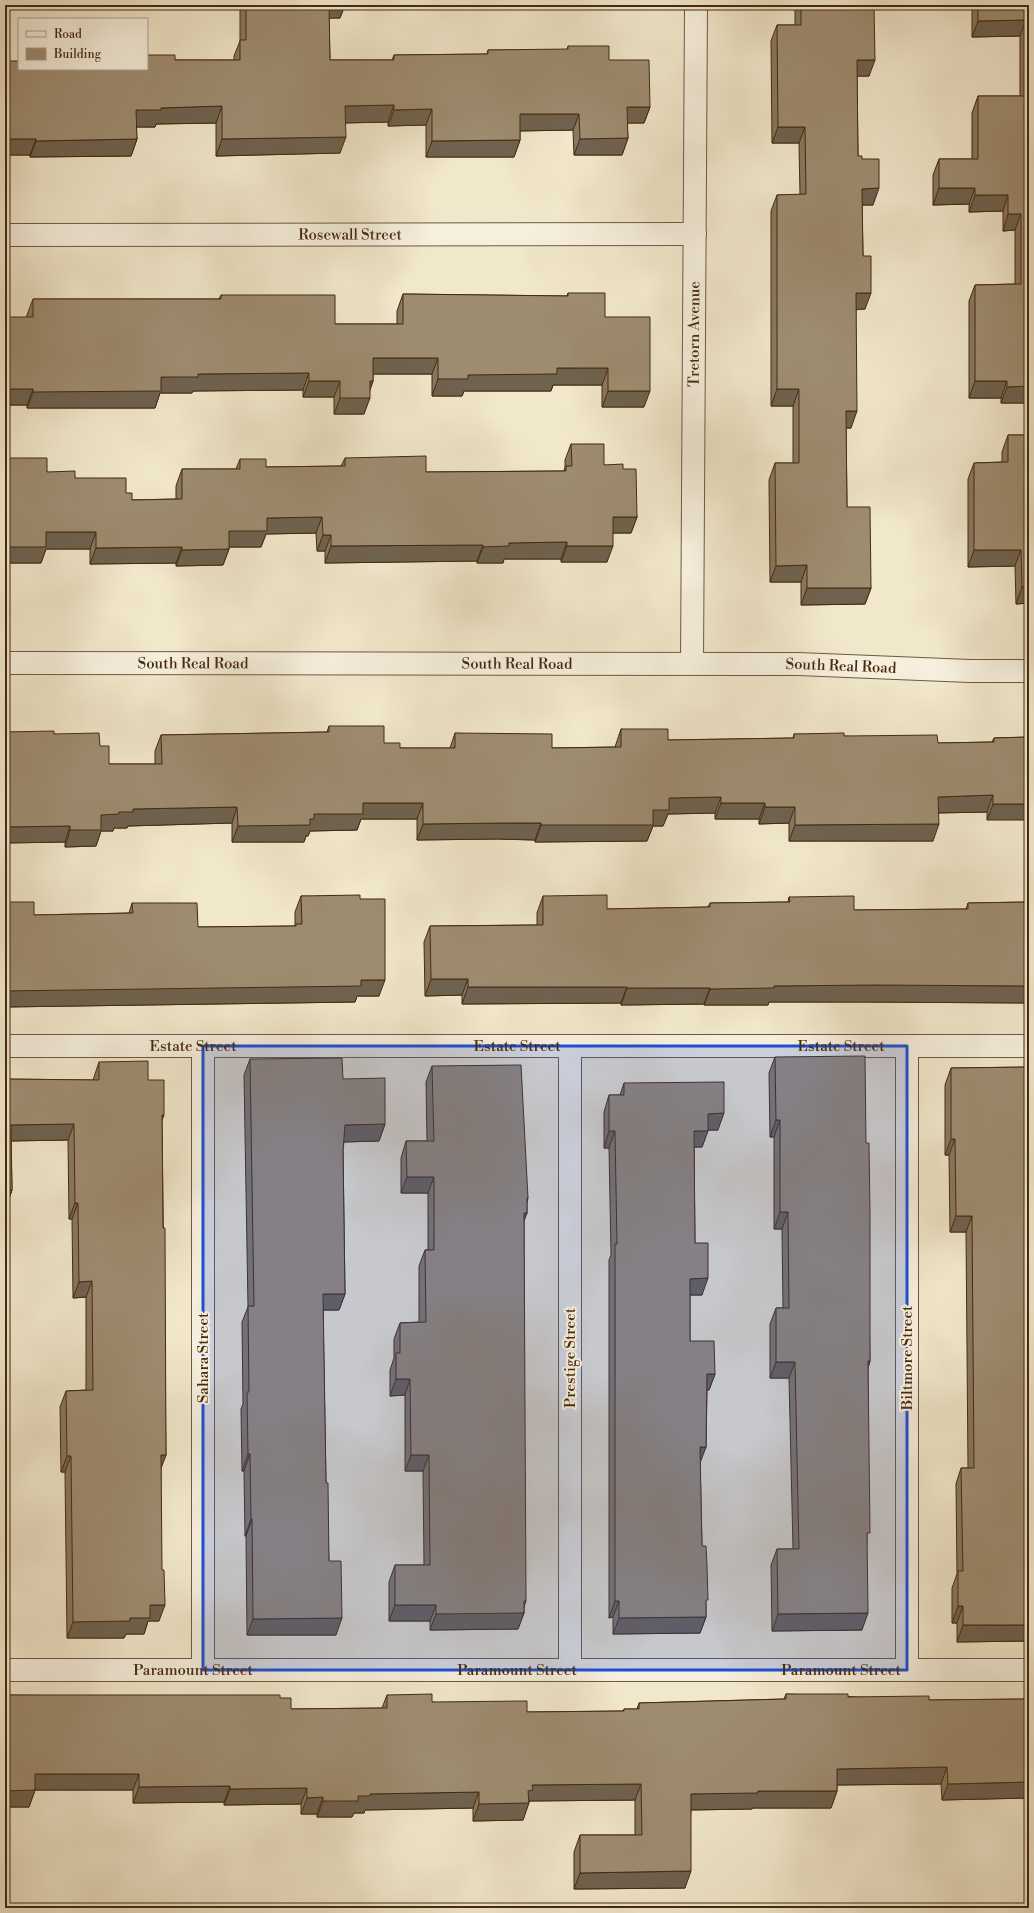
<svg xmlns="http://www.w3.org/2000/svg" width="1034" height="1913" font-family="'Libre Bodoni',serif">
<rect width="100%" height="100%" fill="#f1e7cb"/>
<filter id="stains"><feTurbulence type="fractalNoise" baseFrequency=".005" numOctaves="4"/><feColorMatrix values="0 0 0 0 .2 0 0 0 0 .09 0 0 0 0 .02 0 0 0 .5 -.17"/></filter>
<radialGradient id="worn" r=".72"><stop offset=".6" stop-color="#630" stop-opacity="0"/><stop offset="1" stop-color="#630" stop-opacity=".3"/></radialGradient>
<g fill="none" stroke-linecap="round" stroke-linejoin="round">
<g stroke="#70593e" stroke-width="24">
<g id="minor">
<path id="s1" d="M5 235 695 234"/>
<path id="s2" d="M5 663 798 664 970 671H1029"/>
<path id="s3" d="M692 663 696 5"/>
<path id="s4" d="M5 1046H1029"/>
<path d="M203 1046V1670"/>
<path d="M570 1046V1670"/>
<path d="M907 1046V1670"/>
<path id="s5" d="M5 1670H1029"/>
</g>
</g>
<use href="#minor" stroke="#f6efdd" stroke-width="22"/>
</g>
<g fill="#887861" stroke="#452a0f">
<path d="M240 5H345L340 18H329L330 60H392L394 55 487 54 488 50H567L568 46 609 60 650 107 644 123H627L628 138 622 155H574L573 130 520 131V140L514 157H426V125L388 126V122L345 123 340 153 216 156V123L156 124 155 127H136L137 139 131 156 30 157V155H5L175 60H234V56L240 41Z"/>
<path d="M795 5H874L869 76H857L858 156 862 159 873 205H862L863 256 865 309H856L851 428H846L847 507 871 588 865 604 801 605V582H770L769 480 775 463H793V406H771V211L777 195H800L799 143H772L771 41 777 25H795Z"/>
<path d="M972 5H1029V403H1001V398H969V301L975 285 1015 284V230L1003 231V211L969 212V204L933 205V175L939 159H972V113L978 96H1020V36L972 37Z"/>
<path d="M568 293 605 317 644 407H602V385H553L551 391H464L462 396H432V374H373V381L370 390 364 414H334V397H303V390L193 391 192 393H160L155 408H27V405H5L27 315 33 299H219L221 295 335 324H397V311L403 294 567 296Z"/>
<path d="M1008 435H1029V603L1016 604 1015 566 968 567V479L974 463 1002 462V452Z"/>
<path d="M571 444 604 465 623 469 637 517 631 533H613L607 562H561V559H504L503 563H477V561L325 563V551H317L316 533 266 534 261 547H229V549L223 565 176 566V563L90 564V549H46L41 563H5V458L47 472 75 478 126 493 132 500 176 499V486L182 469H236L240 459 266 467 341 466 345 458 426 472 564 471 565 467V460Z"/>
<path d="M329 726 400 748H450L455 733 552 748 615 747 621 729 668 740 793 738 794 734 844 736 938 743 992 742 994 738 1029 737 987 820V812L938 813 933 841H789V823L759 824V819H715V813L668 814 663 826H653L647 841 535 842V840L497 839 417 840V819H361L357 830 310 831 308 836H306L304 842H232V823L128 826 127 828H114L113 831H101L96 846 65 847V842L5 843V732L54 734 100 746 109 764H155V751L161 735 327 732Z"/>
<path d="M1029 886V1003L867 1002H769L768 1005H704V1004L621 1005V1003L462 1004V995L425 996 424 942 430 926 537 925V913L543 896 607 909 708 907 710 903 788 902 789 897 854 910 966 909 968 903 1028 902V890Z"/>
<path d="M301 896 360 899 379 996H357L355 1002 5 1007V902L34 915 129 913 132 903 198 927 295 926V912Z"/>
<path d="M775 1057 866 1143 870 1361 868 1368 867 1539 862 1630 772 1631 771 1565 777 1549H793L789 1378H770V1324L776 1308H783L782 1229H774V1137H770L769 1073Z"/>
<path d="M250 1059 343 1079 385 1124 379 1141 344 1142 343 1150 345 1294 339 1310H323L326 1483 329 1561 336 1635H247L246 1536H245L244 1471H242L241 1409 243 1404 242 1322 248 1307 244 1075Z"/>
<path d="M99 1062 148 1080 162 1121 166 1455 161 1467 159 1621H148L144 1634H126L124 1638H67L65 1472H61L60 1407 66 1391 86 1390V1297L73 1298 72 1219H69L68 1140 11 1141 12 1190 6 1207 5 1079 93 1080Z"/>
<path d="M432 1066 528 1198 527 1203V1213L524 1220V1613L518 1629 430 1630V1621H389V1582L395 1565H424L423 1471H405V1395L390 1396V1370L394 1358V1339L400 1323 419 1322V1266L425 1250H428V1193H401V1158L406 1141H427L426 1082Z"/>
<path d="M1029 1067V1641L957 1642V1623H952V1588L957 1574 956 1484 961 1468H968L966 1232H950L949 1155H945V1085L951 1068Z"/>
<path d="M624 1083 718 1130H708L702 1147H694L695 1243 702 1295H690V1341L715 1374 709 1390H707L706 1447 700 1461 702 1546 706 1606V1617L700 1633 613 1634V1617L609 1618V1260L611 1255 609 1148H604V1112L609 1095H620Z"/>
<path d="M786 1694 929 1700 1026 1699 1028 1695 1029 1798 942 1800 941 1784 837 1785V1791L831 1808H753L752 1809 691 1810 685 1888 574 1889V1852L580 1835H635V1800L529 1801 523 1820 473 1821V1808L365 1810 364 1813H354L352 1817H317V1814H301V1804L224 1805V1802L133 1803V1790H35L29 1807H5V1695L280 1698 291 1709 382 1708 387 1695 432 1702 527 1712 623 1711 624 1709H637L639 1703 784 1699Z"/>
</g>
<g fill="#6f624f" stroke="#452a0f">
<path d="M327 5H345L340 18H323Z"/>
<path d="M1026 20 1020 36 972 37 978 21Z"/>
<path d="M857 60H875L869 76H851Z"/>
<path d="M394 105 388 122 339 123 345 106Z"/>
<path d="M222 106 216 123 156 124 155 127H130L136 110 161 108Z"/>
<path d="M627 107H650L644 123H621Z"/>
<path d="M432 109 426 125 388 126 394 110Z"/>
<path d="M520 114H579L573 130 514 131Z"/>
<path d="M778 127H805L799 143H772Z"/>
<path d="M346 137 340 153 216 156 222 139Z"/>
<path d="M628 138 622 155H574L580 139Z"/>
<path d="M5 139H36L30 155H5Z"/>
<path d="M137 139 131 156 30 157 36 141Z"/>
<path d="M520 140 514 157H426L432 141Z"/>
<path d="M879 188 873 205H856L862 189Z"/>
<path d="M939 188H975L969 204 933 205Z"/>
<path d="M975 195H1008L1003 211 969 212Z"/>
<path d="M1008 214H1021L1015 230 1003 231Z"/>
<path d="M856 293H871L865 309 850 310Z"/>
<path d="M373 358H438L432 374H367Z"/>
<path d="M557 368H608L602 385H553L551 391H464L462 396H432L438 379 468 375Z"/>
<path d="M309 373 303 390 193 391 192 393H160L155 408H27L33 392 161 377 198 374Z"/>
<path d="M309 381H340L334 397H303Z"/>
<path d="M370 381H373L367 398H370L364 414H334L340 398Z"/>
<path d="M975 381H1007L1001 398H969Z"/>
<path d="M1029 386V403H1001L1007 387Z"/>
<path d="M5 389H33L27 405H5Z"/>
<path d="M777 389H799L793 406H771Z"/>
<path d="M608 391H650L644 407H602Z"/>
<path d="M846 411H857L851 428H840Z"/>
<path d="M322 517 316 533 266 534 261 547H223L229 531 267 518Z"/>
<path d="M613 517H637L631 533H607Z"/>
<path d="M46 532H96L90 549H46L41 563H5V547Z"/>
<path d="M323 535H331L325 551H317Z"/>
<path d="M567 542 561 559H504L503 563H477L483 547 509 543Z"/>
<path d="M483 545 477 561 325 563 331 546Z"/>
<path d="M567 546H613L607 562H561Z"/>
<path d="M182 547 176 563 90 564 96 548Z"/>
<path d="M229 549 223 565 176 566 182 550Z"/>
<path d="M974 550H1021L1015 566 968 567Z"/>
<path d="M807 565 801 582H770L776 566Z"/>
<path d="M1022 587H1029V603L1016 604Z"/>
<path d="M807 588H871L865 604 801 605Z"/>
<path d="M993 795 987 812 932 813 938 797Z"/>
<path d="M721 797 715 813 668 814 663 826H653L647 841 535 842 541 825 653 810 669 798Z"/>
<path d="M363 803H423L417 819H361L357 830 310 831 308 836H306L304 842H232L238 826 310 819 314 814Z"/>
<path d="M721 803H765L759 819H715Z"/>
<path d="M993 804H1029V820H987Z"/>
<path d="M237 807 232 823 128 826 127 828H114L113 831H101L96 846 65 847 70 830 101 815 133 809Z"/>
<path d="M765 807H795L789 823 759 824Z"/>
<path d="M503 823H541L535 840 497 839 417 840 423 824Z"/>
<path d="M939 824 933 841H789L795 825Z"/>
<path d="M70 826 65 842 5 843V827Z"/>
<path d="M431 979H468L462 995 425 996Z"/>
<path d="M361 980H385L379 996H357L355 1002 5 1007V991Z"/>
<path d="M873 985 1029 986V1003L867 1002H769L768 1005H704L710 989 774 986Z"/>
<path d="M468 987H627L621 1003 462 1004Z"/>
<path d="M627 988H710L704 1004 621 1005Z"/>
<path d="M724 1113 718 1130H702L708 1114Z"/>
<path d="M162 1115H164L158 1131Z"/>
<path d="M776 1120H780L774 1137H770Z"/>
<path d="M74 1124 68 1140 5 1141 11 1125Z"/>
<path d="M385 1124 379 1141 339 1142 345 1125Z"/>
<path d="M609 1131H615L609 1148H604Z"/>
<path d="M694 1131H708L702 1147H688Z"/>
<path d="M951 1139H955L949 1155H945Z"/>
<path d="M407 1177H434L428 1193H401Z"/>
<path d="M12 1190 6 1207H5V1191Z"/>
<path d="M75 1203H78L72 1219H69Z"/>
<path d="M780 1212H788L782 1229H774Z"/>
<path d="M524 1213H527L521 1229Z"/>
<path d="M956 1216H972L966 1232H950Z"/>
<path d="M708 1278 702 1295H684L690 1279Z"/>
<path d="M92 1281 86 1297 73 1298 79 1282Z"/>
<path d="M323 1294H345L339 1310H317Z"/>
<path d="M868 1361H870L864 1378Z"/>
<path d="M776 1362H795L789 1378H770Z"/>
<path d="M707 1374H715L709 1390H701Z"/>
<path d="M396 1379H410L405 1395 390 1396Z"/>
<path d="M700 1447H706L700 1463Z"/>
<path d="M248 1454H250L244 1471H242Z"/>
<path d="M161 1455H166L160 1471Z"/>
<path d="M411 1455H429L423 1471H405Z"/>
<path d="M67 1456H71L65 1472H61Z"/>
<path d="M251 1519H252L246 1536H245Z"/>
<path d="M524 1601H526L522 1613H524L518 1629 430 1630 436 1614Z"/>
<path d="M615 1601H619L613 1617 609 1618Z"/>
<path d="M150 1605H165L159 1621H148L144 1634H126L124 1638H67L73 1622 130 1618Z"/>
<path d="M395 1605H436L430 1621H389Z"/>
<path d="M958 1606H963L957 1623H952Z"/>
<path d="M868 1613 862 1630 772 1631 778 1614Z"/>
<path d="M706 1617 700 1633 613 1634 619 1618Z"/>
<path d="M342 1618 336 1635H247L253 1619Z"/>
<path d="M963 1625H1029V1641L957 1642Z"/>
<path d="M947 1767 941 1784 831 1785 837 1769Z"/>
<path d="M35 1774H139L133 1790H35L29 1807H5V1791Z"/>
<path d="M1029 1782V1798L942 1800 948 1784Z"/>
<path d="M641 1784 635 1800 529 1801V1803L523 1820 473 1821 479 1804 528 1791 532 1785Z"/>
<path d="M230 1786 224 1802 133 1803 139 1787Z"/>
<path d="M307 1788 301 1804 224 1805 230 1789Z"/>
<path d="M758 1791H837L831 1808H753L752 1809 685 1810 691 1794Z"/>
<path d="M479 1792 473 1808 365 1810 364 1813H354L352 1817H317L323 1801 358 1796 370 1794Z"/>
<path d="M323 1797 317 1814H301L307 1798Z"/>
<path d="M691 1871 685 1888 574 1889 580 1873Z"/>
</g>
<g fill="#9e8c71" stroke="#452a0f">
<path d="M246 5H329L330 60H394V55L488 54V50L568 49V46H609V60H649L650 107H627L628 138 580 139 579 114H520V140L432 141V109L394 110V105L345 106 346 137 222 139V106L161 108V110H136L137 139 36 141V139H5V61H19V69H147V55H175V60H240V40H246Z"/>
<path d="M801 5H874L875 60H857L858 156H862V159H879V188L862 189 863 256H871V293H856L857 411H846L847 507H870L871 588H807V565L776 566 775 463H799V389H777V195L806 194 805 127H778L777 25H801Z"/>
<path d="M978 5H1029V386L1007 387V381H975V285L1021 284V214H1008V195H975V188H939V159H978V96H1027L1026 20 978 21Z"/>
<path d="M568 293H605V317H650V391H608V368H557V374L468 375V379H438V358H373V381H370V398H340V381H309V373L198 374V377H161V391L33 392V389H5V317H33V299H221V295H335V324H403V294L568 296Z"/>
<path d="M1008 435H1029V587H1022L1021 550H974V463L1008 462Z"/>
<path d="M571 444H604V465L623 464V469H636L637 517H613V546H567V542L509 543V546L483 547V545L331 546V535H323L322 517 267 518V531H229V549L182 550V547L96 548V532H46V547H5V458H47V472L75 471V478H126V493H132V500L182 499V469H240V459H266V467L345 466V458L426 456V472L566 471V466H572Z"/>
<path d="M329 726H384V743H400V748H455V733L552 734V748L621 747V729H668V740L794 738V734L844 733V736L937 735 938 743 994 742V738L1029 737V804H993V795L938 797 939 824 795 825V807H765V803H721V797L669 798V810H653V825H541V823H503L423 824V803H363V814H314V819H310V825L238 826 237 807 133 809V812H119V814L101 815V830H70V826L5 827V732L54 731V734L99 733 100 746H109V764H162L161 735 329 732Z"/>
<path d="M360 895V899H385V980H361V986L5 991V902H34V915L133 913 132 903H197L198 927 296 926V924H302L301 896Z"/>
<path d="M607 895V909L710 907V903L790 902 789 897 854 896V910L968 909V903L1029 902V986L873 985 774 986V988L710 989V988H627V987H468V979H431L430 926 543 925V896Z"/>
<path d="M865 1056 866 1143H869L870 1212V1361H868L870 1533H867L868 1613 778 1614 777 1549H799L795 1362H776V1308H789L788 1212H780V1120H776L775 1057Z"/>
<path d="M342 1058 343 1079 385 1078V1124L345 1125 343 1150 345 1294H323L326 1483H328L329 1561H341L342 1618 253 1619 252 1519H251L250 1454H248L247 1392H249L248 1306H254L250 1059Z"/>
<path d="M148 1061V1080H164V1115H162L163 1228H165L166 1455H161L162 1570H164L165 1605H150V1618H130V1621L73 1622 71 1456H67L66 1391 93 1390 92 1281 79 1282 78 1203H75L74 1124 11 1125 12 1190 5 1191V1079L99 1080V1062Z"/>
<path d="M521 1065 528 1198H527V1213H524L526 1601H524V1613L436 1614V1605H395V1565H430L429 1455H411L410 1379H396V1353H400V1323L426 1322 425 1250H434V1177H407L406 1141H434L432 1066Z"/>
<path d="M1029 1067V1625H963V1606H958V1571H963L961 1468H974L972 1216H956L955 1139H951V1068Z"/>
<path d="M724 1082V1113L708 1114V1131H694L695 1243H708V1278L690 1279V1341H714L715 1374H707L706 1447H700L702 1546H706L707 1565 708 1600H706V1617L619 1618V1601H615V1244H617L615 1131H609V1095H624V1083Z"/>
<path d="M5 1245 6 1279H5Z"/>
<path d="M432 1694V1702L527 1701V1712L624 1711V1709H639V1703L786 1699V1694H848V1697L929 1696V1700L1028 1699V1695H1029V1782L948 1784 947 1767 837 1769V1791H758V1793L691 1794V1871L580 1873V1835H642L641 1784 532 1785 533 1790 528 1791 529 1803 479 1804V1792L370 1794V1796H358V1801H323V1797L307 1798V1788L230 1789V1786L139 1787V1774H35V1790L5 1791V1695H280V1698H291V1709L387 1708V1695Z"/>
<rect x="897" y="1906" width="51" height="2"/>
</g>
<path fill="#1d4ed8" fill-opacity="0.2" stroke="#1d4ed8" stroke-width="3" stroke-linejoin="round" d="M203 1046H907V1670H203Z"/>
<g text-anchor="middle" stroke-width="4" stroke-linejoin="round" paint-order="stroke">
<g font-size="15" fill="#452a0f" stroke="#f6efdd">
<text dy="5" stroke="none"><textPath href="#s1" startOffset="345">Rosewall Street</textPath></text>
<text dy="5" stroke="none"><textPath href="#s3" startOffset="329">Tretorn Avenue</textPath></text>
<text dy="5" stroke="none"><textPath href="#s2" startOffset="188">South Real Road</textPath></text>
<text dy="5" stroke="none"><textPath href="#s2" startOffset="512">South Real Road</textPath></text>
<text dy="5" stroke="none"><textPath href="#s2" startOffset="836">South Real Road</textPath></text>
<text dy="5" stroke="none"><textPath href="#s4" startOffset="188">Estate Street</textPath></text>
<text dy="5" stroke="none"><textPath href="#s4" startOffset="512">Estate Street</textPath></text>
<text dy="5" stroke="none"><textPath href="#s4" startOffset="836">Estate Street</textPath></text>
<text transform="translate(203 1358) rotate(-90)" y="5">Sahara Street</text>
<text transform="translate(570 1358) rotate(-90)" y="5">Prestige Street</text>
<text transform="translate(907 1358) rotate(-90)" y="5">Biltmore Street</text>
<text dy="5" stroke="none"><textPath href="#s5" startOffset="188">Paramount Street</textPath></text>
<text dy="5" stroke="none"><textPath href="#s5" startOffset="512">Paramount Street</textPath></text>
<text dy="5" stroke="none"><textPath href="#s5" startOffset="836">Paramount Street</textPath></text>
</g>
</g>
<rect width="1034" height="1913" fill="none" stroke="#f1e7cb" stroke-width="20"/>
<rect x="6" y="6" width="1022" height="1901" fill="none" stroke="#452a0f" stroke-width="2"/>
<rect x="10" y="10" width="1014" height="1893" fill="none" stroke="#452a0f"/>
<rect x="18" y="18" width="130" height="52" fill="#f6efdd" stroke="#afa08b"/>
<rect x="26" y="31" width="20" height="6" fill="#f6efdd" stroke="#afa08b"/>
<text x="54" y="38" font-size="12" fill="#452a0f">Road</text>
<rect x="26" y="48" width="20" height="12" fill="#9e8c71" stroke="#afa08b"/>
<text x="54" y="58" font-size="12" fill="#452a0f">Building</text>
<rect width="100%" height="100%" filter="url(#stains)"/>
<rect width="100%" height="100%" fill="url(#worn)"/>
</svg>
